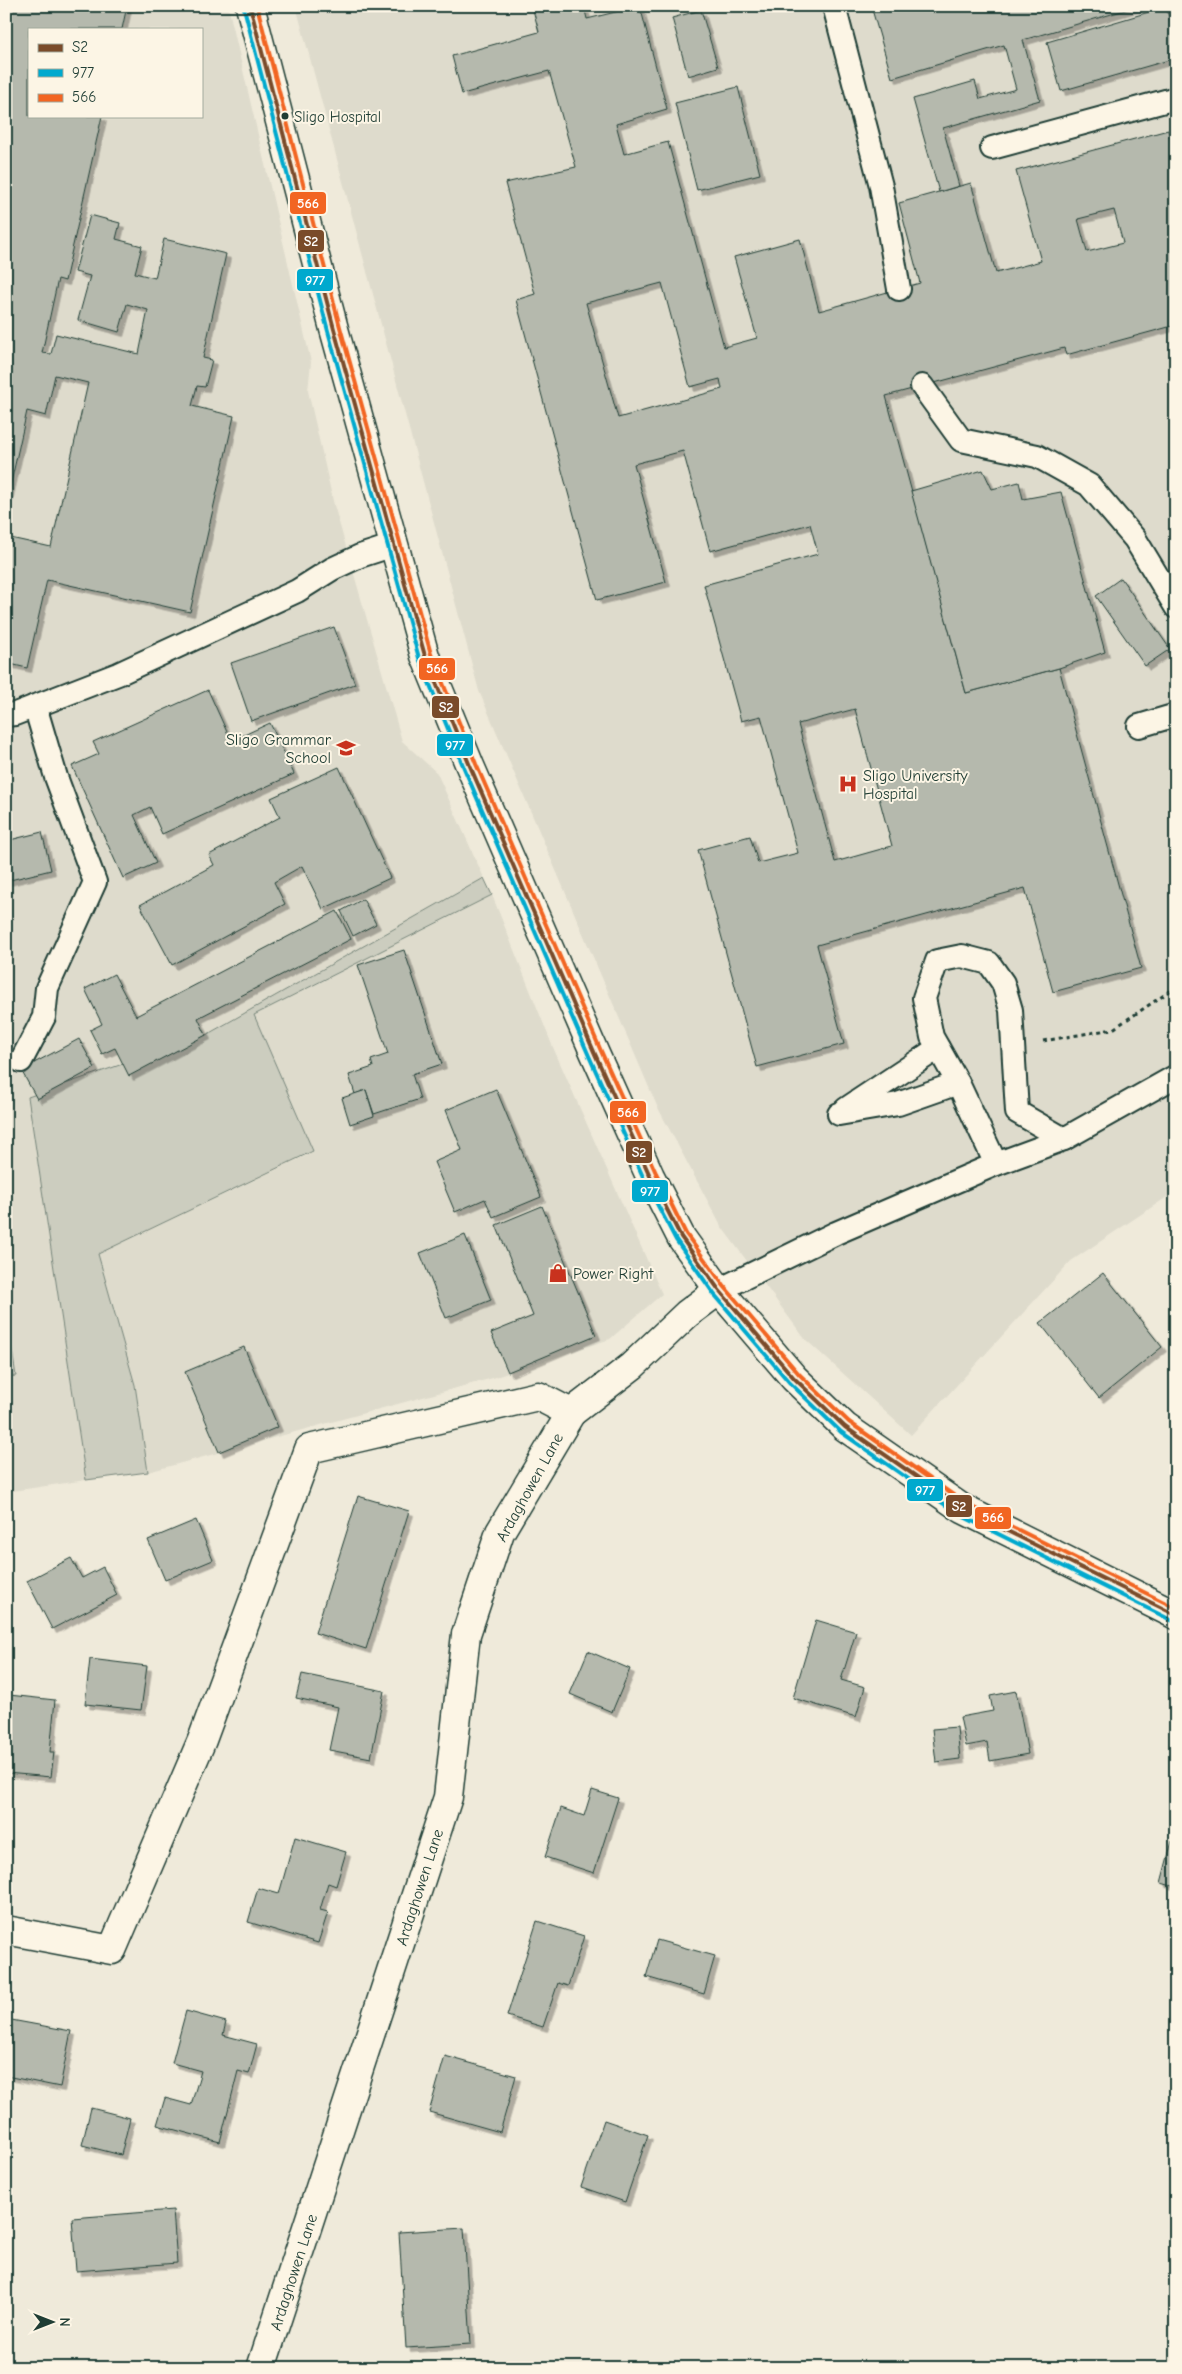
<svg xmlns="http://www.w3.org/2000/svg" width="1182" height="2374" font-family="'Comic Neue',sans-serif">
<defs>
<filter id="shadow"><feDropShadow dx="4.5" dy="4.5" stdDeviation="0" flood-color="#0004"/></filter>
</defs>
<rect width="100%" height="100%" fill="#efeada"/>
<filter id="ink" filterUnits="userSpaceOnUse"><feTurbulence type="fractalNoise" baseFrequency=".02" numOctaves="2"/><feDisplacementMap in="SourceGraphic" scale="10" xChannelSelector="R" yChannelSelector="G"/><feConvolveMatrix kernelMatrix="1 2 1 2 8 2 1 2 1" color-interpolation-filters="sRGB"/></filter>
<g filter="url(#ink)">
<g fill="#dedbcc" fill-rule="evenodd">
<path d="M127 6H228L311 362 308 391 334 505 402 741 437 773 484 878 206 1035 28 1097 86 1480 6 1492V1377L16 1375 6 1311V663L27 668 47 580 190 612 234 416 192 406 197 386 205 387 212 360 203 358 226 254 165 239 155 278 135 273 116 239 119 223 90 215 75 271 90 276 78 320 119 332 127 304 148 310 139 354 57 334 51 354 42 353 58 279 65 281 102 116H201V29H122ZM334 627 354 684 251 721 231 663ZM208 690 231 741 270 723 294 774 163 834 150 807 134 815 156 863 124 877 99 754 94 742ZM271 798 390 878 323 909 302 866 274 882 285 904 214 865 209 855 280 817Z"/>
<path d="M296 6H1176V1191L1071 1261 911 1435 805 1339 721 1226 657 1106 479 691Z"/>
<path d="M55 375 88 383 51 547 6 537V505L27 411 46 416Z"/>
<path d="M492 895 552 1045 662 1294 610 1339 493 1378 148 1472 135 1385 98 1254 313 1152 254 1015Z"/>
</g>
<g fill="#cccdbf" stroke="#76857a">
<path d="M484 878 492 895 254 1015 313 1151 98 1254 135 1385 148 1472 86 1480 28 1097 206 1035Z"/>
<path d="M6 1311 16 1376 6 1377Z"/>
</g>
<g fill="#b5b9ad" stroke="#1f3d34" fill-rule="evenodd" filter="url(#shadow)">
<path d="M12 6H127L122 29H29V116H102L65 281 58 279 42 353 51 354 56 334 139 354 148 310 127 304 119 332 78 320 90 276 75 272 90 215 120 223 116 239 142 246 135 273 155 278 164 239 226 254 203 358 212 360 205 387 197 386 192 406 234 416 190 612 47 580 27 668 6 663V537L51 547 88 383 55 375 46 416 27 411 6 505V32Z"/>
<path d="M532 6H584L587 19 640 6 667 109 616 124 624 154 668 142 724 347 757 338 734 257 800 239 819 311 920 283 899 203 971 183 996 273 1041 261 1016 171 1168 130 1176 159V325L1066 355 1064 348 886 396 966 693 1059 668 1141 968 1053 992 1025 888 817 945 844 1044 757 1067 698 850 750 836 758 863 798 853 761 716 741 721 704 585 818 554 810 524 710 551 683 451 634 464 666 582 597 600 516 300 535 294 505 183 576 167 549 71 462 94 452 56 539 32ZM1114 210 1123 243 1087 252 1078 219ZM662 283 690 387 720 379 722 389 618 418 586 303ZM855 709 892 846 835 862 798 724Z"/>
<path d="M871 6H1139L1023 40 1040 100 943 128 959 186 939 192 913 99 975 81 980 99 1016 89 1004 45 892 78Z"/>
<path d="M1166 7 1176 41V58L1061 91 1047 42Z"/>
<path d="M701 10 718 67 688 76 672 18Z"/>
<path d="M738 87 760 174 697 190 675 103Z"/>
<path d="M983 470 992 489 1019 482 1023 499 1061 492 1105 652 1059 668 966 693 911 491Z"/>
<path d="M1121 578 1170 649 1145 666 1096 596Z"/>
<path d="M334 627 355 684 251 721 231 663Z"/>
<path d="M208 690 231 741 270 723 294 774 162 834 150 807 134 815 156 863 123 878 72 766 99 754 93 742Z"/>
<path d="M339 767 390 878 323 909 302 866 274 882 285 904 172 965 140 905 214 865 209 855 280 817 271 798Z"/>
<path d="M42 832 51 870 6 881V841Z"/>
<path d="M363 899 376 924 353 936 341 911Z"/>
<path d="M337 911 351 939 198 1018 206 1035 129 1076 115 1048 102 1054 90 1030 102 1024 85 989 114 974 136 1016Z"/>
<path d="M404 950 442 1064 412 1074 420 1099 374 1114 366 1090 355 1094 349 1075 373 1067 371 1060 388 1054 358 965Z"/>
<path d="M79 1039 95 1068 37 1099 21 1070Z"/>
<path d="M496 1089 541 1197 493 1217 485 1199 455 1212 434 1162 462 1150 446 1110Z"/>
<path d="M366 1090 374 1116 350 1124 342 1098Z"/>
<path d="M542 1206 596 1335 508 1372 491 1333 533 1316 496 1225Z"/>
<path d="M465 1235 491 1300 446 1318 420 1253Z"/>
<path d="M1103 1273 1162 1347 1099 1398 1040 1323Z"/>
<path d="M244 1347 278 1427 219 1452 185 1372Z"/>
<path d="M358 1496 409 1511 366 1649 315 1633Z"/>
<path d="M196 1520 213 1560 165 1580 148 1540Z"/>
<path d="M71 1558 82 1578 103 1567 117 1595 52 1629 27 1581Z"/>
<path d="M816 1620 856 1632 841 1680 865 1687 856 1717 793 1698Z"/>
<path d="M588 1651 630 1669 612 1712 570 1694Z"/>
<path d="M90 1659 147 1666 141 1710 85 1704Z"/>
<path d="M302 1674 384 1691 371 1758 329 1750 338 1707 296 1698Z"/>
<path d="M1016 1691 1028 1754 990 1761 987 1742 966 1746 960 1717 993 1711 990 1696Z"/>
<path d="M9 1695 55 1700 50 1752H54L51 1777 6 1773V1712Z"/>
<path d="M957 1727 960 1759 936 1762 932 1729Z"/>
<path d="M592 1790 618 1798 594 1873 545 1857 561 1808 584 1816Z"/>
<path d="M295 1837 346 1852 336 1886 328 1883 320 1910 328 1912 318 1943 248 1922 258 1888 279 1894Z"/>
<path d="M1172 1841H1176V1887L1161 1883Z"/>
<path d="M537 1921 584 1936 568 1986 558 1983 543 2027 507 2016Z"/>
<path d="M657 1940 715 1956 704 1994 646 1977Z"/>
<path d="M186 2011 226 2022 223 2035 257 2044 249 2074 238 2071 220 2142 157 2125 165 2098 191 2105 201 2071 172 2063Z"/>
<path d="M6 2019 71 2031 60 2087 6 2076Z"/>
<path d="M445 2056 516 2076 500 2132 429 2112Z"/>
<path d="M91 2108 130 2118 121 2155 82 2145Z"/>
<path d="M604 2120 648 2135 625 2202 581 2187Z"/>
<path d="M173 2210 177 2263 76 2271 72 2218Z"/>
<path d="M464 2228 471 2344 406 2348 399 2232Z"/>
</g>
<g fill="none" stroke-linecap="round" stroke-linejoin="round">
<g stroke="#1f3d34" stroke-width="26">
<g id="service">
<path d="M834 6 881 186 899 289"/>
<path d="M992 148 1176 98"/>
<path d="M922 386 961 440 1037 456 1089 485 1135 539 1176 607"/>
<path d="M6 715 15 714 118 674 297 591 332 569 360 556 394 545"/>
<path d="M1139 726 1176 715"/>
<path d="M21 1061 44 1017 47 988 95 882 56 777 35 706"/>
<path d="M846 1109 938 1048"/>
<path d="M839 1114 898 1104 958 1083"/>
<path d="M996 1164 958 1083 932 1037 924 998 937 961 962 956 989 963 1003 983 1011 1010 1017 1112 1064 1139"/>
<path d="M719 1290 836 1233 996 1164 1064 1139 1176 1076"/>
</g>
</g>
<g stroke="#1f3d34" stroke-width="31">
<g id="minor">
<path d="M6 1930 112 1950 202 1740 309 1449 538 1396 571 1413 632 1366 687 1314 719 1290"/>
<path d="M261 2368 448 1797 466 1634 500 1532 571 1413"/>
</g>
</g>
<g stroke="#1f3d34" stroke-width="31">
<path id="secondary" d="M250 6 334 329 425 656 470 766 595 1054 650 1176 681 1237 719 1290 794 1378 845 1427 963 1509 1176 1615"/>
</g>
<path stroke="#1f3d34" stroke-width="3" stroke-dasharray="4 4" stroke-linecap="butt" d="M1043 1041 1113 1029 1176 987"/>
<use href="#service" stroke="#fcf5e5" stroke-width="22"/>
<use href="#minor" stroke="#fcf5e5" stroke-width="28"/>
<use href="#secondary" stroke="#fcf5e5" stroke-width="28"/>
<g stroke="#fcf5e5" stroke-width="8">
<path id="bus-1" d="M250 6 334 329 425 656 470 766 595 1054 650 1176 681 1237 719 1290 794 1378 845 1427 963 1509 1176 1615"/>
</g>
<g stroke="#fcf5e5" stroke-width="8">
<path id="bus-2" d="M244 8 328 331 419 658 464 768 589 1056 644 1179 676 1240 714 1294 789 1382 841 1432 960 1515 1173 1621"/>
</g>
<g stroke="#fcf5e5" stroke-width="8">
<path id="bus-3" d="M257 6 340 327 431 654 476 764 601 1051 656 1173 686 1234 724 1286 799 1374 849 1422 966 1504 1176 1608"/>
</g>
<use href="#bus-1" stroke="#7a4b2a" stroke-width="4"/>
<use href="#bus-2" stroke="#00a9ce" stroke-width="4"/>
<use href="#bus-3" stroke="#f26522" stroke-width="4"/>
</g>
</g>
<defs>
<g id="school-bare" transform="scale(1.5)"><path d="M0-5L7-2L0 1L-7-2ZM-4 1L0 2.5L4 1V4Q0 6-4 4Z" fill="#c8321e" stroke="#fcf5e5" stroke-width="2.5" paint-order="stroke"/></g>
<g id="hospital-bare" transform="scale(1.5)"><path d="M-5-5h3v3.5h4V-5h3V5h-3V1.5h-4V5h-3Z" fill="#c8321e" stroke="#fcf5e5" stroke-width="2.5" paint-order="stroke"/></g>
<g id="shop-bare" transform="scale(1.5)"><path d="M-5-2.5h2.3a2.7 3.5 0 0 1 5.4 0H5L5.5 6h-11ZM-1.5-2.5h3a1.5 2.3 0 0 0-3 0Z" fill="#c8321e" stroke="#fcf5e5" stroke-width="2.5" paint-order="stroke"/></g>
</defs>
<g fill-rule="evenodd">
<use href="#school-bare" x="346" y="748"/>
<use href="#hospital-bare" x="848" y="784"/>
<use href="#shop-bare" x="558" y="1273"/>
</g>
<circle fill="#1f3d34" stroke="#fcf5e5" stroke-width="2" cx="285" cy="116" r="4.5"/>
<g text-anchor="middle" stroke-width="4" stroke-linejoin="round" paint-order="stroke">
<g font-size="15" fill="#1f3d34" stroke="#fcf5e5" text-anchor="start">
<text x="294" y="122">Sligo Hospital</text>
</g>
<g font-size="16" fill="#1f3d34" stroke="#fcf5e5" text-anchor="start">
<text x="331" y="745" text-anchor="end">Sligo Grammar<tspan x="331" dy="18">School</tspan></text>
<text x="863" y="781">Sligo University<tspan x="863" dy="18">Hospital</tspan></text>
<text x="573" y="1279">Power Right</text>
</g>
<g font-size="16" fill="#1f3d34" stroke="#fcf5e5">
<text transform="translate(529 1487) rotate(-61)" y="6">Ardaghowen Lane</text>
<text transform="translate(419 1887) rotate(-72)" y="6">Ardaghowen Lane</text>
<text transform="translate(293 2272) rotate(-72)" y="6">Ardaghowen Lane</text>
</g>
</g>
<g stroke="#fcf5e5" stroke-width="2">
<rect x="289" y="191" width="38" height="24" rx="5" fill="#f26522"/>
<rect x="297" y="229" width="28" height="24" rx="5" fill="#7a4b2a"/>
<rect x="296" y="268" width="38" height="24" rx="5" fill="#00a9ce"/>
<rect x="418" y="657" width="38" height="24" rx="5" fill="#f26522"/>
<rect x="431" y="695" width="29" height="24" rx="5" fill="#7a4b2a"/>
<rect x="436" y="733" width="38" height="24" rx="5" fill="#00a9ce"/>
<rect x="609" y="1100" width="38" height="24" rx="5" fill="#f26522"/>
<rect x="625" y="1140" width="28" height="24" rx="5" fill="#7a4b2a"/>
<rect x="631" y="1179" width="38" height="24" rx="5" fill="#00a9ce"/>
<rect x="906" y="1478" width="38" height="24" rx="5" fill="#00a9ce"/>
<rect x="945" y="1494" width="28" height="24" rx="5" fill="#7a4b2a"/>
<rect x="974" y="1506" width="38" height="24" rx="5" fill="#f26522"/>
</g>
<g font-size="14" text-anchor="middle" font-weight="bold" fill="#fff">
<text x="308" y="208">566</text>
<text x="311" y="246">S2</text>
<text x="315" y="285">977</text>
<text x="437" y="673">566</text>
<text x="446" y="712">S2</text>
<text x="455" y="750">977</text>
<text x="628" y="1117">566</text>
<text x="639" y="1157">S2</text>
<text x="650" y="1196">977</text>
<text x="925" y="1495">977</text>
<text x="959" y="1511">S2</text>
<text x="993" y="1522">566</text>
</g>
<rect width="1182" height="2374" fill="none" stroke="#fcf5e5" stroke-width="25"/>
<rect x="12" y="12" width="1157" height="2349" fill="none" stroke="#1f3d34" stroke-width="2" filter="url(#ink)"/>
<rect x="28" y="28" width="175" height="90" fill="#fcf5e5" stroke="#a4ab9e"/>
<rect x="38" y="44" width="25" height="8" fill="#7a4b2a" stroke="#a4ab9e"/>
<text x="72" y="52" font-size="15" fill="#1f3d34">S2</text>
<rect x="38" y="69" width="25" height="8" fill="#00a9ce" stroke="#a4ab9e"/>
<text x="72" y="78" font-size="15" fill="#1f3d34">977</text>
<rect x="38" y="94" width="25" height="8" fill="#f26522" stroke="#a4ab9e"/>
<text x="72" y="102" font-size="15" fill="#1f3d34">566</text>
<g transform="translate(52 2322) rotate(90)" stroke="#fcf5e5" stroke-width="4" paint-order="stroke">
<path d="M0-4L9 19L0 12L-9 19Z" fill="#1f3d34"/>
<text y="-8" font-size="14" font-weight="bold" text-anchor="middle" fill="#1f3d34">N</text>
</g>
</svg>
